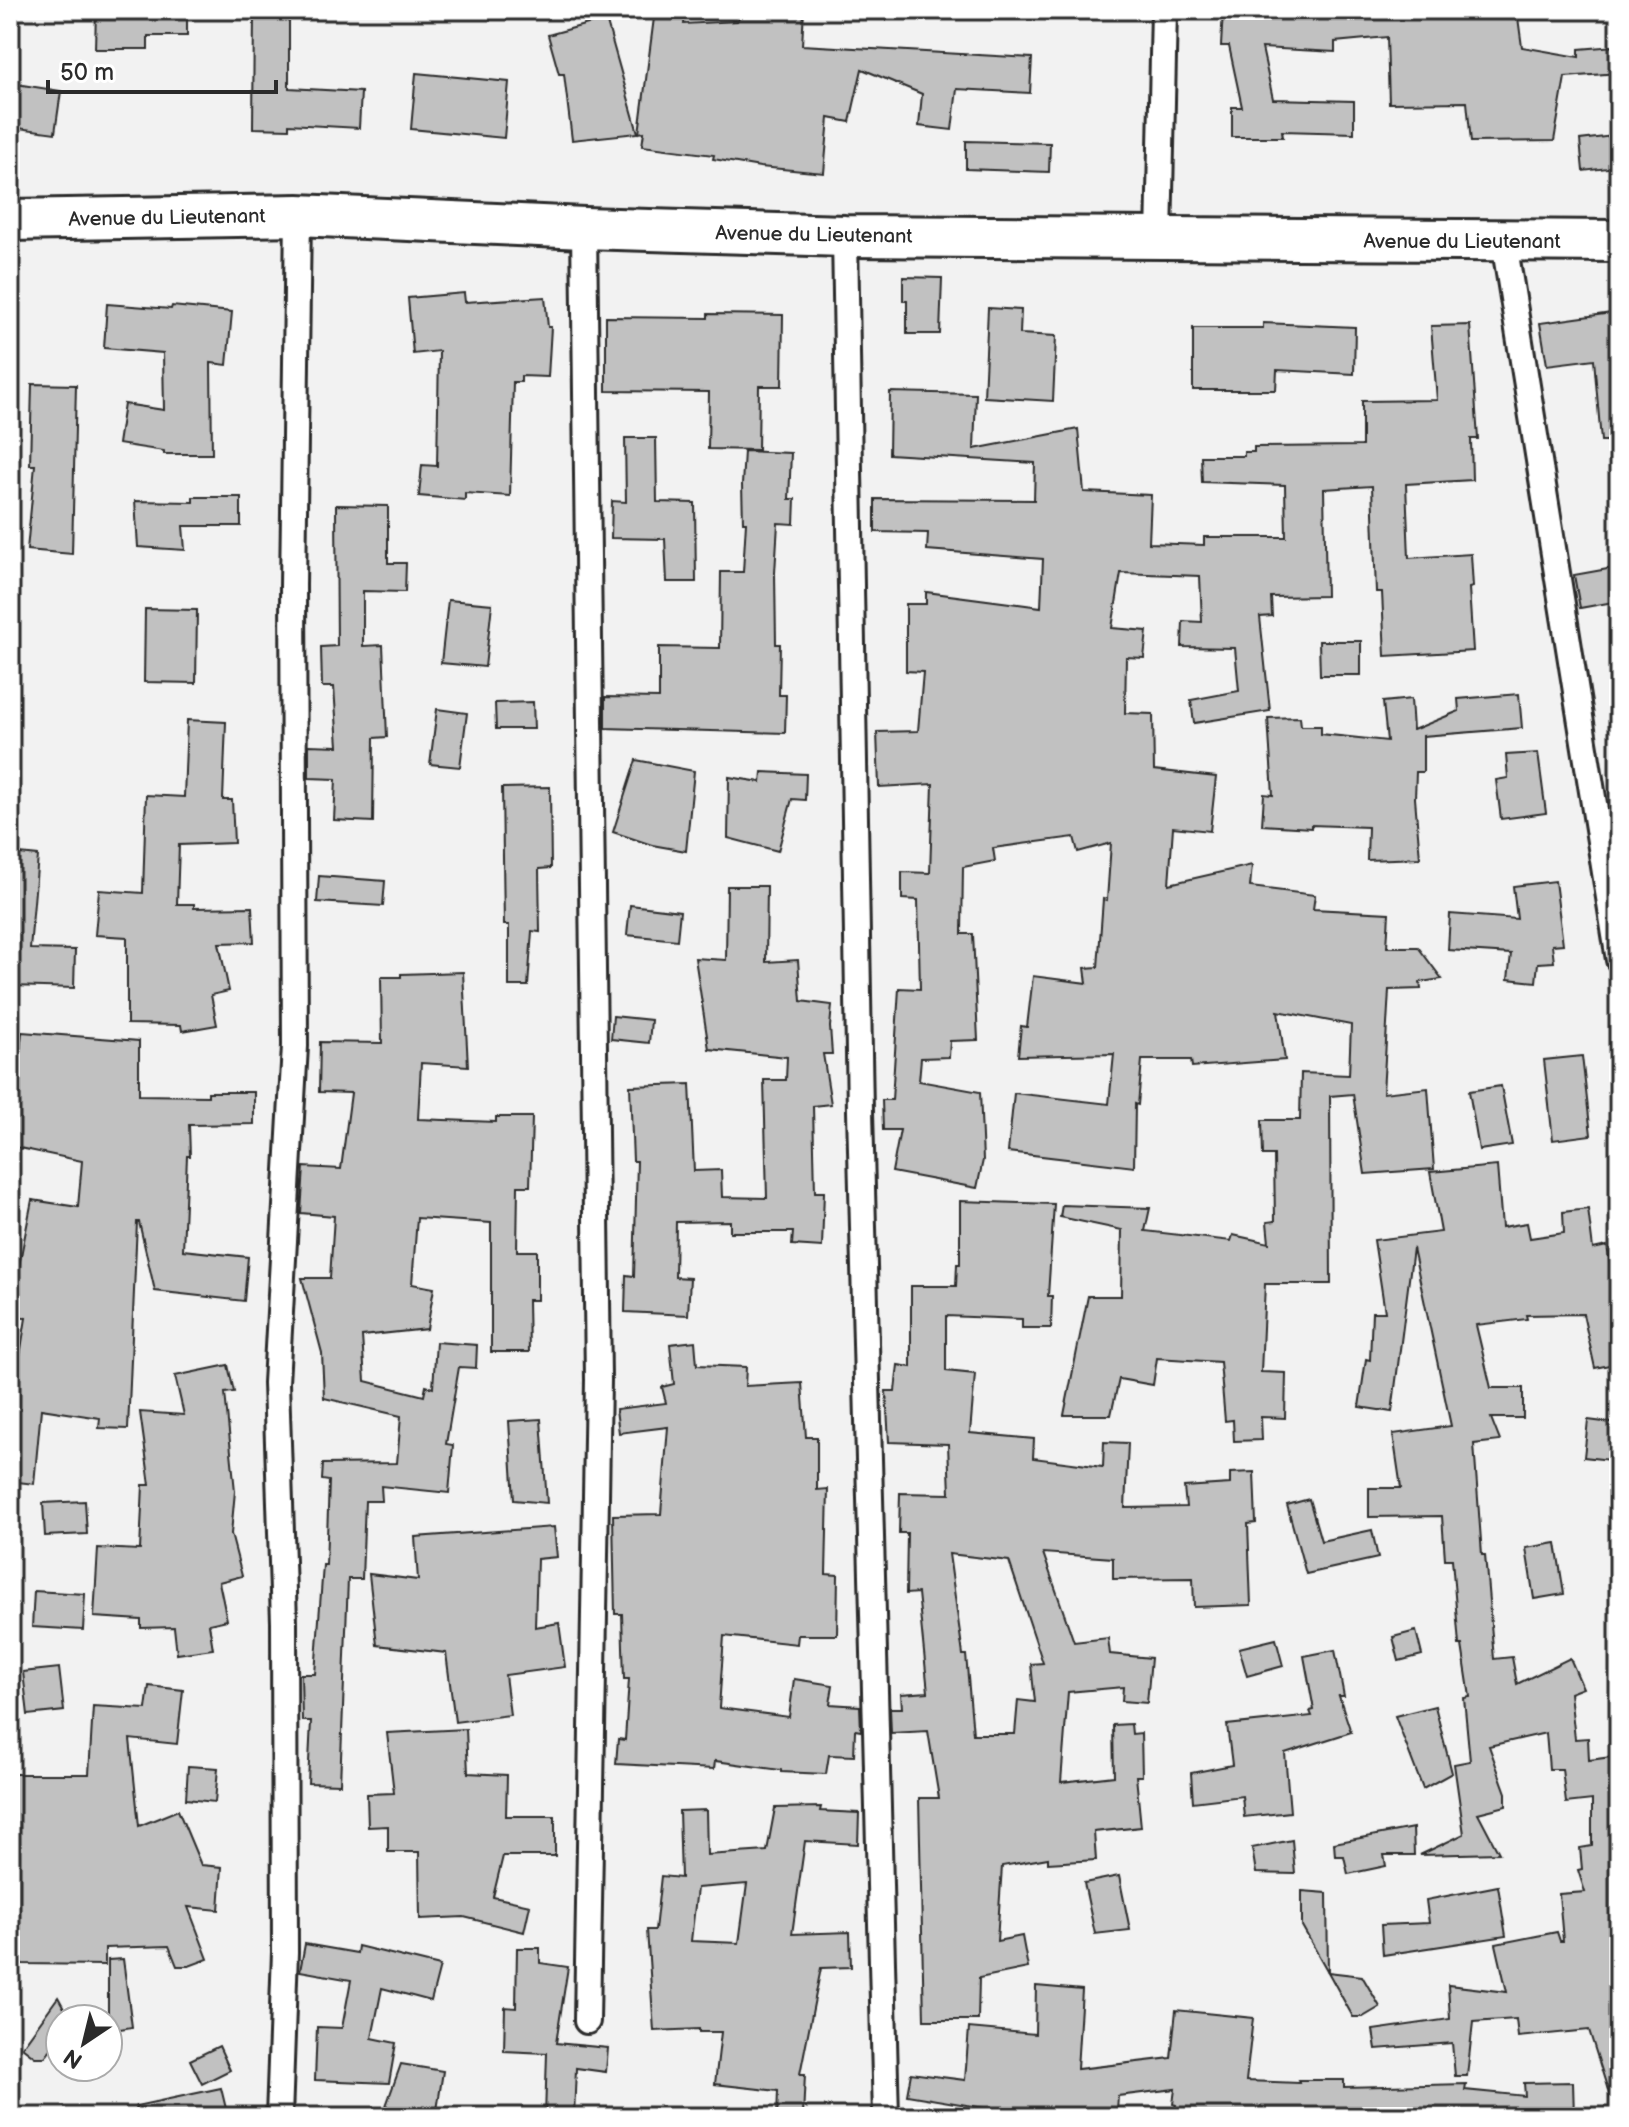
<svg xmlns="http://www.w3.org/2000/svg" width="1629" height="2127" font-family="'Balsamiq Sans',sans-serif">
<rect width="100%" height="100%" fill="#f2f2f2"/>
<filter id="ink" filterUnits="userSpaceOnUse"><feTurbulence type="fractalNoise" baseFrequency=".0125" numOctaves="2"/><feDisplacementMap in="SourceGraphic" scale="16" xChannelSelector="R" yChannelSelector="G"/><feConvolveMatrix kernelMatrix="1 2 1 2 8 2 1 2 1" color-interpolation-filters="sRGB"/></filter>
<g filter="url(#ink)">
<g fill="#c1c1c1" stroke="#2b2b2b" stroke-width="2" fill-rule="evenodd">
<path d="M96 10H187V36H148V49H95Z"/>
<path d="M655 10H686L684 24 737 21 743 10H804L802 45 1032 58 1030 93 957 89 952 130 919 126 922 94 862 69 850 122 829 118 824 173 760 167 713 159 714 155 642 146 644 132 639 133Z"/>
<path d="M1223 10H1517L1522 47 1579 57V49L1615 46 1619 73 1565 77 1554 141 1471 142 1467 102 1389 103 1387 37 1335 42V52L1262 48 1273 99 1354 101V133L1282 131 1283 137H1232V107H1242L1229 46H1221Z"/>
<path d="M254 12H289V88L361 92 359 128 289 124V129L253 128Z"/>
<path d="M606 19 638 133 572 140 564 74H559L548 35Z"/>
<path d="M416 73 509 82 504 138 411 129Z"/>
<path d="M16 84 61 91 55 133 10 127Z"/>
<path d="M1613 136 1617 167 1583 171 1580 140Z"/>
<path d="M966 141 1050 143 1049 172 966 169Z"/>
<path d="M903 277 942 278 940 334H907V301H903Z"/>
<path d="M464 293 465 302 545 297 548 327H551L548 377 521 376V382H513L510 496 465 493V500L419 496 422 465 437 466 439 351 413 354 408 298Z"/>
<path d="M107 304 171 309 172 306 232 312 227 365 211 363 212 454H164V451L118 444 124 404 164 410 163 353 104 348Z"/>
<path d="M988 308 1021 310 1020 334 1056 336 1053 401 984 397Z"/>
<path d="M1619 312V441H1601L1594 359 1547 365 1540 323Z"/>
<path d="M708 314 783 315 782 386H759L758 450 708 449 709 392 606 391V317L708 318Z"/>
<path d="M1263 323 1355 327 1354 374 1277 370 1276 390H1193V328H1263Z"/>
<path d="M1470 325 1478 439H1471L1472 480 1406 484 1409 558 1471 554 1473 587 1469 588 1473 651 1385 656 1382 592H1376L1372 486 1324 489 1326 596 1271 597 1272 616 1260 617 1270 711 1194 723 1191 700 1239 691 1235 648 1182 647 1183 621 1202 622 1200 576 1121 573 1112 628 1147 631 1144 658 1126 657 1125 713 1153 714 1154 770 1216 777 1210 831 1173 827 1169 884 1252 865 1250 887 1315 895 1313 909 1389 913 1387 947H1418L1442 979 1420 982 1421 989 1389 990 1383 1093 1428 1088 1434 1169 1365 1174 1353 1094 1330 1096 1331 1284H1265L1261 1372 1286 1373 1285 1418 1261 1417 1262 1440 1234 1441 1233 1420 1225 1421 1220 1362 1157 1358 1153 1385 1119 1379 1111 1415H1064L1088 1296H1121L1122 1230 1060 1217 1062 1205 1150 1208 1145 1231 1231 1241 1233 1235 1269 1243 1267 1222 1275 1221 1274 1155H1263L1262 1120H1300L1301 1073 1349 1075 1351 1025 1278 1011 1285 1060 1192 1067 1191 1060H1142L1138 1105 1135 1104 1134 1167 1008 1152 1014 1093 1109 1104 1114 1054 1018 1056 1021 1026 1027 1027 1033 976 1087 983 1085 968 1098 967 1103 899 1107 900 1111 843 1078 852 1074 837 993 848 995 861 963 867 962 934H973L978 1040 950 1041 949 1057 921 1058 919 1081 980 1092 983 1160 977 1188 892 1172 900 1130H883L882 1100H892L899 988 920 989 918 900 902 899V872L930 873 933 784 879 787 877 732 918 731 923 672 906 671V604H926V592L1041 607 1043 559 927 550 928 533 875 532V499L1034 500 1035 463 889 454 890 392 976 394 974 449 1078 429 1084 492 1151 495 1149 543 1204 545V537H1286L1285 485 1202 482 1201 456H1244V452H1254V447L1362 446V401L1437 400 1431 326Z"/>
<path d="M32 384 76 385 72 554 27 550 35 465H30Z"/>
<path d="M625 438H656L657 502 695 503 696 582H667L665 539 611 538 612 501 626 502Z"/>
<path d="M744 451 791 453 789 499H795L794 524 778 523 775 573 776 644H780L779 695H786L785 733 605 728V697L659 698V647L720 648 721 572H743L746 522H743L742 485Z"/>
<path d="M193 497H241V526H183L185 550 138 547 135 501 193 502Z"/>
<path d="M336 505 388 506V563H406L405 592 363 591V646L383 645 387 737 374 738 373 822 334 820 336 779 309 778V745L338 746 334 687H322L321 647 337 646Z"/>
<path d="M1619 567V601L1580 608 1574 575Z"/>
<path d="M448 600 492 604 485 667 441 663Z"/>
<path d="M145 609 197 610 196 683 144 682Z"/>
<path d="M1319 641H1361V675H1320Z"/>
<path d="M1519 694 1522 728 1423 736V772H1416L1415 798 1420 858 1367 860 1368 827 1311 825V828L1262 825 1264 794 1273 795 1268 718 1300 717 1301 726H1321V734L1387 741 1383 702 1411 699 1413 730 1459 711 1458 699Z"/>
<path d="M533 702 534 729H496L495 703Z"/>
<path d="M437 709 467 713 460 767 430 764Z"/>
<path d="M187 720 226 722 223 800H232L234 843 179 845 177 904H194V908L252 907 254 942 219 943 229 991 211 995 217 1025 182 1031 181 1025 127 1024V937L95 935 99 890 143 893 146 795 184 797Z"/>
<path d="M1538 753 1546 813 1501 819 1496 780 1508 778 1506 755Z"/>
<path d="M636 760 694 771 686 851 652 845 613 832Z"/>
<path d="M762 772 806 774 805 800 792 799 778 851 728 838 729 777 761 782Z"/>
<path d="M550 787 551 868 539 869 540 932 532 931 528 986H509V925H504L502 788Z"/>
<path d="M10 853 38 856 30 949 75 950 74 988 12 986 13 974H10Z"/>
<path d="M319 876 385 881 383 906 317 902Z"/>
<path d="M1555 881 1563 944 1552 945 1554 962 1538 963 1536 982 1508 979 1511 954 1448 950 1450 914 1517 919 1513 886Z"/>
<path d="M727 886H767L766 962 798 960 801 1001 832 1005 830 1027 832 1054H823L831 1104 813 1106 815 1192H824L822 1247 792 1245 793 1232H730V1221L676 1222 675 1277 690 1278 688 1315 625 1312 626 1275 634 1276 637 1161H633L630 1086 690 1084 694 1171 721 1170 722 1197 767 1198 764 1080H786L787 1057 709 1049 695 958 726 960Z"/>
<path d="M630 905 680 911 677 940 627 935Z"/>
<path d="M463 972 468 1066 421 1063 418 1119 496 1122V1117H532L530 1186H518L517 1251H537V1300H528L529 1352H491V1223L417 1218 412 1284 434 1288 427 1329 362 1336 365 1381 424 1396 426 1386 433 1388 436 1342 477 1345 476 1368 459 1367 446 1444 453 1445 449 1493 381 1486 382 1501H365L362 1579H348L340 1784 308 1783 311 1721H302L301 1674H315L323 1565H326L329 1481 322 1480 323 1464 397 1463 401 1416 324 1398 322 1353 302 1278H330L334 1216 301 1213 304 1167 341 1169 351 1093 319 1092 320 1042 382 1043 381 977H401V974Z"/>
<path d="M613 1016 651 1020 649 1043 611 1039Z"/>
<path d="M22 1032 139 1041V1095L208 1096V1092H254V1124L189 1125 190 1156H187L183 1250 248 1257 244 1301 155 1291 139 1222H137L128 1429 99 1428 100 1418 41 1409 34 1484 10 1481V1418L26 1318 10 1317 11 1280 16 1281 32 1200 78 1207 82 1161 10 1146Z"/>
<path d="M1582 1056 1591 1135 1553 1140 1544 1060Z"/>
<path d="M1501 1086 1512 1145 1479 1150 1469 1091Z"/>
<path d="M1497 1166 1502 1227 1527 1223 1530 1238 1564 1233 1563 1212 1588 1209 1593 1249 1607 1246 1619 1313V1363L1595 1368 1583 1314 1526 1315 1527 1319 1476 1325 1491 1388H1523V1418H1491L1500 1441 1474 1444 1482 1555H1485L1494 1659 1512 1657 1517 1684 1570 1658 1583 1688 1570 1693 1575 1739 1588 1738 1589 1760 1619 1756V2108L1614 2109 1589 2030 1518 2037 1516 2019 1473 2022 1467 2076H1455L1452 2043 1376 2049 1373 2030 1450 2019 1448 1985 1507 1992 1496 1944 1557 1932 1560 1941H1563L1559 1894 1585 1892 1578 1870 1582 1869 1580 1848 1592 1846V1800L1566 1803 1562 1769H1549L1546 1733 1489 1746 1506 1793V1806L1478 1813 1499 1853 1420 1855 1464 1834 1454 1764 1470 1761 1464 1698 1470 1697 1462 1645H1459L1452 1559H1445L1442 1516 1369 1517V1488H1401L1393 1434 1451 1426 1413 1248 1392 1412 1359 1407 1366 1359 1370 1360 1372 1312H1385L1374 1240 1441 1232 1430 1172Z"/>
<path d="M960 1201 1054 1204 1048 1296H1052L1051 1328H1022V1319L946 1316V1371L975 1374 970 1433 1034 1439 1033 1458 1103 1467 1104 1442 1128 1443 1125 1508 1186 1507 1184 1487 1230 1484V1473L1254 1472 1256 1523 1248 1524 1251 1605 1194 1607 1193 1578 1113 1579V1558L1043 1553 1074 1642 1108 1638 1110 1654 1151 1658 1147 1703 1122 1701 1123 1687 1068 1692 1061 1782 1114 1776 1113 1725 1131 1724 1132 1734 1141 1733 1142 1776H1136L1141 1827 1094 1832 1096 1860 1048 1863V1858L1002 1866 997 1941 1022 1936 1028 1968 979 1978 978 2020H924L919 1798H939L928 1731 891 1733 890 1708H902L901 1694 928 1692 918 1593 906 1594 907 1533H899L900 1493 950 1494 948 1444 889 1442 886 1391H895L898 1365 911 1367V1286H956L957 1264H960ZM949 1554 1009 1561 1043 1663 1031 1664 1035 1702 1018 1700 1015 1734H973L966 1655H963Z"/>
<path d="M695 1341 697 1365 746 1367 745 1386 802 1383 806 1437H817V1490L828 1489 826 1574 838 1575 837 1635H798L797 1644 724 1636 719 1708 789 1717 794 1679 833 1685 830 1704 860 1706 861 1731 855 1730 854 1756 829 1755 826 1774 781 1772V1770L715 1761 714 1769 616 1764 618 1739 625 1740 629 1679H624L622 1614H615L613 1515 661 1514 668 1427 619 1433 616 1409 666 1403 662 1387 674 1384 670 1344Z"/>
<path d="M228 1365 234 1392 225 1393 235 1491 231 1534 242 1576 219 1582 227 1620 209 1624 213 1649 177 1654 174 1627 141 1628V1620L94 1617 98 1548 140 1550 143 1485H150L140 1412 184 1415 175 1376Z"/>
<path d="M541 1419 547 1503 514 1500 509 1421Z"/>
<path d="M1588 1420 1619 1424V1461L1584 1457Z"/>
<path d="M1309 1499 1321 1541 1372 1530 1378 1558 1306 1574 1287 1505Z"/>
<path d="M85 1501 87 1534 45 1536 43 1503Z"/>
<path d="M554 1527 557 1557 537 1559 535 1627 559 1623 565 1667 505 1675 510 1715 455 1722 446 1653 377 1645 369 1574 418 1580 415 1537Z"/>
<path d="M1556 1543 1564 1594 1534 1599 1526 1548Z"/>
<path d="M34 1591 85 1594 83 1630 32 1627Z"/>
<path d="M1416 1631 1422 1655 1399 1661 1393 1637Z"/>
<path d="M1276 1639 1283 1666 1247 1676 1239 1648Z"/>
<path d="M1335 1650 1344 1696H1339L1351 1732 1285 1753 1290 1812 1244 1817 1242 1796 1193 1802 1191 1773 1232 1765 1227 1725 1312 1716 1310 1711 1314 1710 1304 1656Z"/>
<path d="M59 1668 64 1711 28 1715 23 1672Z"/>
<path d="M149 1686 183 1690 177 1744 130 1739 139 1826 178 1810 201 1865 222 1867 219 1910 188 1907 208 1959 189 1966H177L169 1946 105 1948V1965L22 1964 13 1946 10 1914 13 1806H10V1774H89L93 1706 146 1709Z"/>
<path d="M1435 1706 1452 1773 1423 1789 1395 1716Z"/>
<path d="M466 1729 468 1773 507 1775 506 1816H555V1856H503L493 1897 530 1905 524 1932 464 1917 420 1919 419 1852H388V1826L368 1827 367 1794 394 1793 387 1733Z"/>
<path d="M188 1766 218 1768 215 1802 186 1799Z"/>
<path d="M821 1807 820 1811 859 1813 858 1844 805 1841 792 1934 850 1932 851 1967 821 1968 800 2074H805L803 2117H777L778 2091 715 2084 721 2032H699V2029L654 2031 647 1930H655L661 1876 681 1878 679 1811 706 1810 707 1855 767 1851 775 1808ZM747 1884 739 1943 691 1941 697 1888Z"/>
<path d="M1413 1828 1414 1855H1384L1386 1866 1348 1874 1344 1856H1335L1334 1843Z"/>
<path d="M1292 1840 1295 1874 1256 1873 1252 1848Z"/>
<path d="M1119 1876 1130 1930 1095 1934 1084 1883Z"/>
<path d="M1498 1886 1506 1936 1383 1955 1381 1925 1429 1923 1426 1900Z"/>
<path d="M1302 1891 1327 1893 1328 1972 1302 1926Z"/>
<path d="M305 1944 357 1953 358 1946 440 1966 431 2001 382 1988 372 2038 396 2043 389 2083 315 2080 317 2027 342 2028 351 1980 300 1971Z"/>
<path d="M517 1948H540V1963L568 1967 556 2043 608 2048 606 2072 576 2068 574 2117H545L547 2053 504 2051 505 2007 516 2008Z"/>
<path d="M123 1959 132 2027 108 2031V1960Z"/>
<path d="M1328 1972 1362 1976 1380 2007 1363 2017H1353Z"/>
<path d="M1036 1986 1082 1990 1077 2069 1171 2058 1176 2010 1253 2018 1246 2081 1299 2083 1298 2080H1344V2087L1466 2084 1465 2090 1525 2096 1524 2083 1573 2082 1574 2116 1507 2117 1465 2114V2117H1173L1176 2105 1173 2104 1175 2089 1118 2096 1117 2111 1008 2112 907 2095 911 2073 965 2080 969 2028 1035 2034Z"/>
<path d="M58 1997 70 2019H60V2036L45 2057H35L22 2047Z"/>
<path d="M219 2046 230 2070 202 2084 190 2060Z"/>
<path d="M401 2064 443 2071 436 2117H382Z"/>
<path d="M221 2088 228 2117H137L136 2106Z"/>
</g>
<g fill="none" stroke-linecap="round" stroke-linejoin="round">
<g stroke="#2b2b2b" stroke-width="30">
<g id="street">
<path d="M584 228 598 1380 587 2021"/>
<path d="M845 236 860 1111 886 2117"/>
<path d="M1159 239 1164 10"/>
<path d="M1504 242 1619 960"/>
<path d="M279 2117 285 1952 284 1622 276 1383 295 1046 293 586 298 215"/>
</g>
</g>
<g stroke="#2b2b2b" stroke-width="46">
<path id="primary" d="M10 220 298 215 584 228 845 236 1619 241"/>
</g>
<use href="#street" stroke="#fff" stroke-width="24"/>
<use href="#primary" stroke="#fff" stroke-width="40"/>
</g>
</g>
<g text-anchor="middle" stroke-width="6" stroke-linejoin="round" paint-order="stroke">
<g font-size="20" fill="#2b2b2b" stroke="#fff">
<text transform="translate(167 217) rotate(-1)" y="7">Avenue du Lieutenant</text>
<text transform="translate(814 234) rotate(1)" y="7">Avenue du Lieutenant</text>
<text x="1462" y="248">Avenue du Lieutenant</text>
</g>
</g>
<rect width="1629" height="2127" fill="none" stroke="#fff" stroke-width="40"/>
<rect x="20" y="20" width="1589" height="2087" fill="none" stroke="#2b2b2b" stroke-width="3" filter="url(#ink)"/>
<g transform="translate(84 2043) rotate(215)"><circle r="38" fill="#ffffff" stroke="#aaaaaa" stroke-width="2"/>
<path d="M0-6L14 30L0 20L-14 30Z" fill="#2b2b2b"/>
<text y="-12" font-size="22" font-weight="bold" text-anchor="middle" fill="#2b2b2b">N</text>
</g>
<path d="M48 80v12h228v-12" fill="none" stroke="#2b2b2b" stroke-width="4"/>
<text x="60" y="80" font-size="24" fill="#2b2b2b" stroke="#ffffff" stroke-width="6" paint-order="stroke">50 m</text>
</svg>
